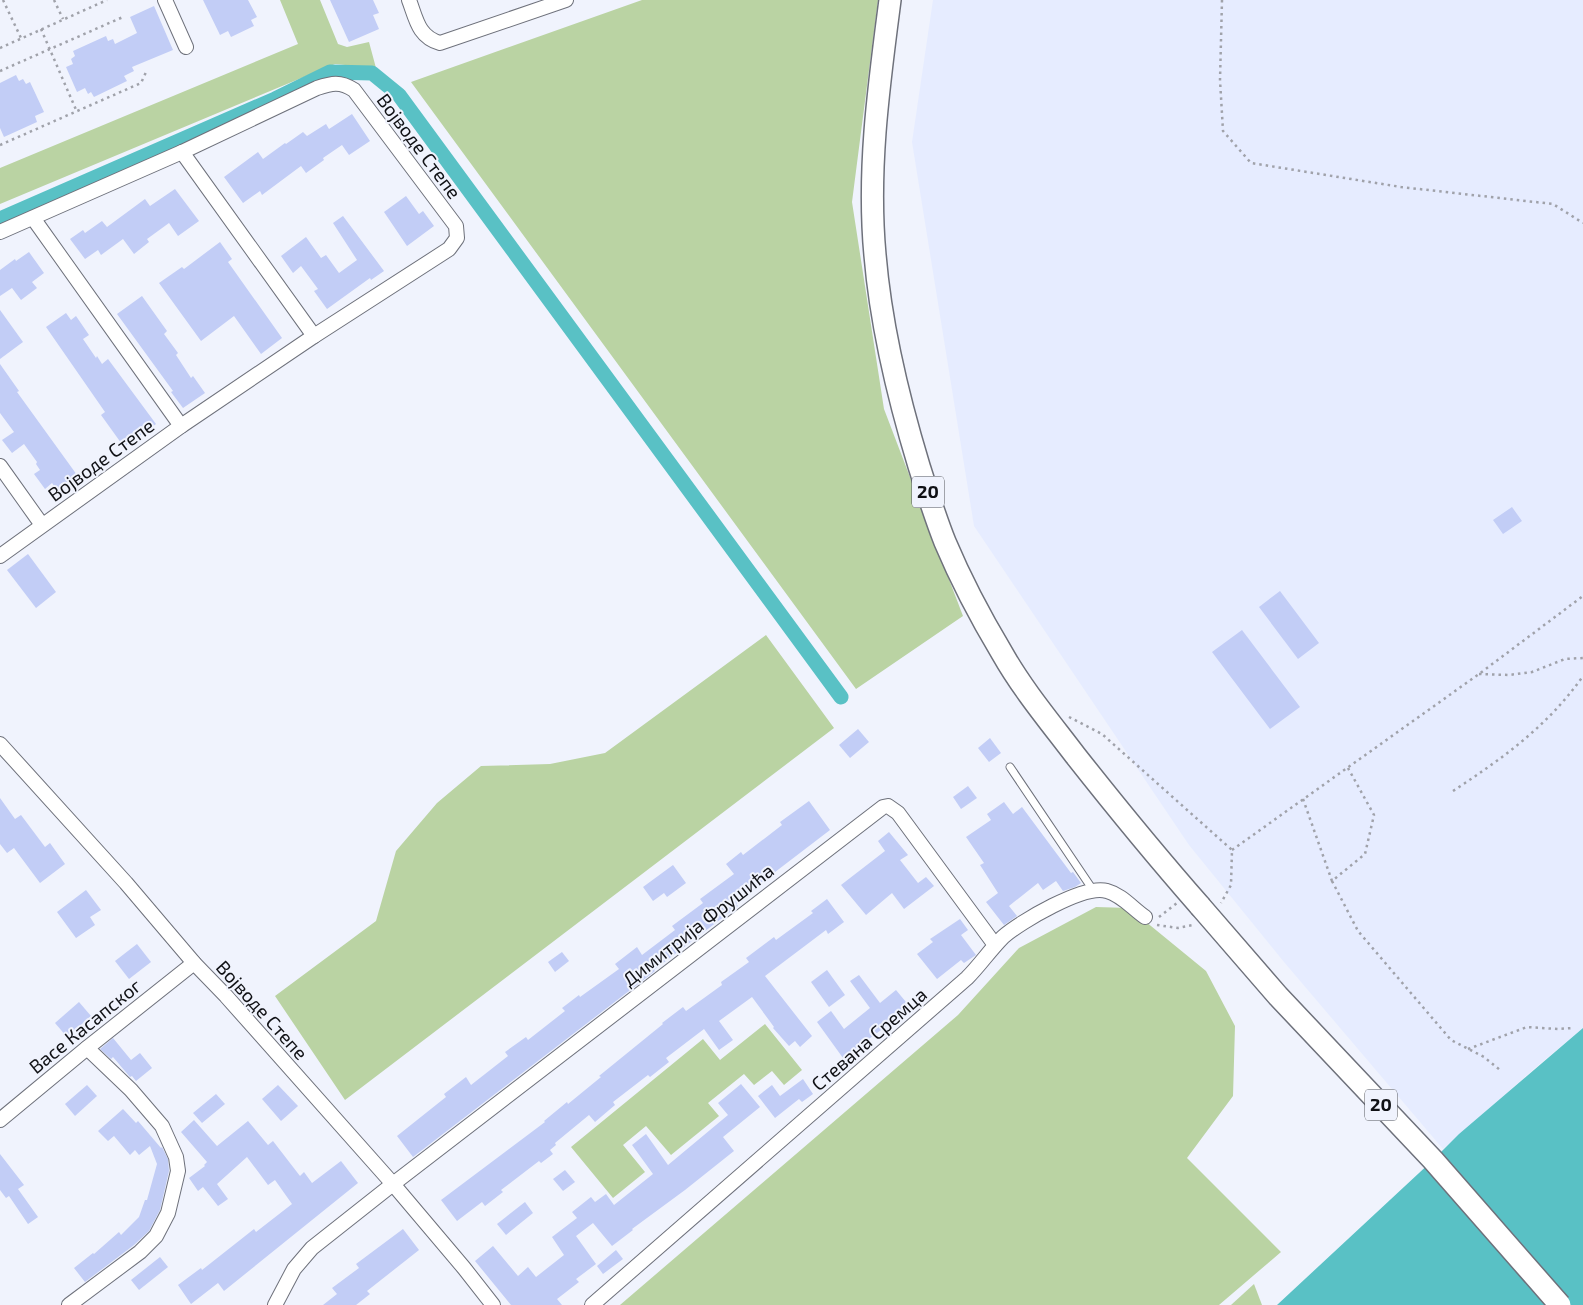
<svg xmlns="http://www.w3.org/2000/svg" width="1583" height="1305" font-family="'Exo 2',sans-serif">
<rect width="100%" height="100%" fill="#f0f3fd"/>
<path fill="#e6ecff" d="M933 0H1583V1028L1535 1068 1443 1149 1284 962 1189 845 974 526 912 142Z"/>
<g fill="#bad3a3">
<path d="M280 0H320L338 44 347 47 369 42 376 68 335 64 0 204V168L298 44Z"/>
<path d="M642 0H878L852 202 884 409 963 616 856 689 411 82Z"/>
<path d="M766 635 834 728 345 1100 275 996 376 921 396 851 437 803 481 766 550 764 605 753Z"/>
<path d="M1096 907 1129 908 1206 971 1235 1026 1233 1096 1187 1158 1281 1252 1219 1305H620L958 1015 1019 948Z"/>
<path d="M765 1024 802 1070 784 1085 772 1071 754 1085 744 1074 708 1103 719 1116 671 1155 646 1126 623 1145 645 1172 613 1198 571 1147 703 1039 720 1060Z"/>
<path d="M1254 1284 1262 1305H1231Z"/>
</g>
<path fill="#59c1c5" d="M1583 1028V1305H1277L1433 1160 1459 1134Z"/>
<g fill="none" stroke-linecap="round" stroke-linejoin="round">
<path stroke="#59c1c5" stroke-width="15" d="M0 219 275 99 330 72 372 73 399 95 841 697"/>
</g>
<g fill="#c2cdf6">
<path d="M203 0H248L257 17 251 20 254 26 231 37 228 31 220 35Z"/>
<path d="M330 0H373L379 13 373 15 379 29 349 42Z"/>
<path d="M154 6 173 50 132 67 134 71 124 76 127 81 94 97 91 92 88 94 85 88 77 92 66 67 73 64 71 59 75 56 73 51 106 36 108 41 113 39 115 44 137 33 130 17Z"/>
<path d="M16 75 19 81 23 79 26 84 30 82 44 112 35 116 37 122 4 137 0 128V83Z"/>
<path d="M352 114 370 141 349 155 342 145 323 158 324 160 306 173 301 166 262 195 260 191 243 203 224 177 258 152 263 159 285 143 286 144 303 132 307 136 326 124 329 129Z"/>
<path d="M175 189 199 221 178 236 169 223 147 239 149 242 134 254 123 239 101 255 98 250 85 259 70 239 83 230 85 233 102 221 107 227 145 199 150 206Z"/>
<path d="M406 196 419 214 423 211 434 226 407 246 384 212Z"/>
<path d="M343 216 384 271 371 280 370 278 327 309 314 291 318 289 301 266 293 273 281 256 306 237 321 258 326 255 339 273 357 260 333 223Z"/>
<path d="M220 242 232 259 228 262 282 338 261 354 234 316 201 341 159 283 182 267 184 269Z"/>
<path d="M29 252 44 273 32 282 37 288 21 300 12 288 0 296V270L15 259 16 261Z"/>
<path d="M142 296 167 331 164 334 178 353 176 355 191 378 193 376 205 393 183 408 171 392 173 391 117 314Z"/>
<path d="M0 310 23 342 0 359Z"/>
<path d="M66 313 71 320 76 316 89 335 83 339 96 358 97 356 102 364 108 359 156 424 124 447 101 415 105 412 46 327Z"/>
<path d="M0 364 19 391 17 392 77 475 57 490 52 483 45 489 34 474 40 470 36 464 37 462 24 444 12 453 2 440 14 432 0 413Z"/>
<path d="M1512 507 1522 521 1503 534 1493 520Z"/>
<path d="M28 554 56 592 36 608 7 570Z"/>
<path d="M1280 591 1319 643 1298 659 1259 607Z"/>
<path d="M1242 630 1300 707 1270 729 1212 652Z"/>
<path d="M858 729 869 742 850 758 839 745Z"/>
<path d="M990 738 1001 753 989 762 978 748Z"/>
<path d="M968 786 977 798 961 809 953 797Z"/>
<path d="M0 798 15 819 21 815 45 847 50 843 65 864 40 883 14 848 7 853 0 844Z"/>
<path d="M809 801 830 830 758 885 759 886 736 904 738 906 654 970 655 971 413 1157 397 1136 446 1097 444 1094 466 1077 471 1085 508 1056 505 1052 526 1037 528 1040 565 1011 562 1008 579 995 580 997 619 969 615 964 637 947 642 955 675 930 672 926 703 903 700 899 734 874 726 864 741 852 743 855 782 825 780 822Z"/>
<path d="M1004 802 1013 814 1022 807 1071 873 1073 872 1081 883 1075 887 1063 891 1056 881 1043 890 1038 883 1009 906 1017 916 1004 925 986 902 998 893 980 865 984 863 966 837 991 820 987 814Z"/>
<path d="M889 832 908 855 900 860 918 883 926 877 934 886 904 909 892 893 866 915 841 885 885 851 878 841Z"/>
<path d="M673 865 686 883 667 897 664 893 653 901 643 887Z"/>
<path d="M86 890 101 910 90 917 95 925 76 938 57 912Z"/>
<path d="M827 899 844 922 828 934 826 930 765 976 812 1036 800 1047 795 1041 789 1046 773 1028 774 1027 752 997 719 1021 733 1040 719 1050 704 1029 666 1058 669 1062 650 1077 648 1075 613 1102 615 1105 595 1122 589 1115 555 1143 556 1145 550 1150 553 1154 541 1163 539 1161 501 1190 503 1192 485 1206 482 1202 457 1221 441 1200 545 1122 544 1121 567 1102 568 1104 601 1077 599 1076 663 1024 662 1023 683 1007 686 1011 722 985 721 982 749 962 746 958 774 937 776 940 813 913 811 911Z"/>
<path d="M960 919 968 930 961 935 976 955 964 963 961 960 937 979 917 954 933 942 930 939Z"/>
<path d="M137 944 151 962 129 979 115 961Z"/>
<path d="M562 952 569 961 555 972 548 962Z"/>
<path d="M827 970 845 995 829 1007 811 982Z"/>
<path d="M859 975 880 1003 896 990 911 1008 843 1058 817 1022 831 1011 844 1029 870 1008 850 981Z"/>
<path d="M79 1002 91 1016 67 1037 55 1023Z"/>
<path d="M113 1038 131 1060 140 1053 152 1068 136 1081 132 1076 130 1077 113 1057 111 1059 100 1049Z"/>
<path d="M803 1079 813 1094 802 1102 799 1099 775 1118 758 1096 772 1085 780 1096Z"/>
<path d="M741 1084 760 1107 723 1137 734 1151 685 1190 632 1229 633 1230 612 1246 593 1223 576 1236 596 1264 576 1279 579 1282 557 1299 562 1305H511L475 1261 493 1246 518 1276 528 1267 536 1277 564 1255 552 1237 577 1218 572 1212 591 1197 595 1202 606 1194 614 1205 653 1174 632 1145 646 1134 668 1165 728 1115 718 1103Z"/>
<path d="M87 1085 97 1096 75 1116 65 1104Z"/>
<path d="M278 1085 298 1106 281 1121 262 1099Z"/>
<path d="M216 1094 225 1104 202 1123 193 1113Z"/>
<path d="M123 1109 136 1123 138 1121 161 1148 162 1147 168 1159 169 1171 160 1210 149 1231 134 1245 85 1282 74 1268 93 1253 94 1254 119 1232 121 1235 139 1217 145 1200H147L157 1164 150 1146 139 1155 135 1150 130 1155 114 1136 108 1141 98 1131Z"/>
<path d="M194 1120 217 1146 248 1121 268 1145 273 1141 300 1176 304 1172 312 1183 341 1161 358 1183 224 1291 218 1283 191 1304 178 1285 201 1268 202 1270 254 1229 256 1232 292 1204 275 1180 268 1185 247 1157 217 1184 228 1199 218 1206 203 1187 198 1191 189 1178 205 1166 204 1165 207 1162 181 1132Z"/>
<path d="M0 1154 24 1185 18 1189 38 1217 28 1224 9 1196 6 1198 0 1190Z"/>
<path d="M565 1170 575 1182 563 1191 553 1179Z"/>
<path d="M525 1202 533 1213 506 1235 497 1224Z"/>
<path d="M403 1229 419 1250 367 1291 370 1294 356 1305H323L337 1294 332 1288 359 1268 356 1264Z"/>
<path d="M616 1250 623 1259 603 1274 597 1266Z"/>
<path d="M160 1257 168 1267 139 1290 131 1280Z"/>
</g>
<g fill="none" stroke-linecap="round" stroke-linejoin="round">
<g stroke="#6e717b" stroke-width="9">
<path id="lane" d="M1010 767 1093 890"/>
</g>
<g stroke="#6e717b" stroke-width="16">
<g id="street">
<path d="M165 0 186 47"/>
<path d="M409 0C416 18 418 37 440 43L566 0"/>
<path d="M182 152 314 336"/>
<path d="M33 218 181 426"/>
<path d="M0 232 182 152 317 88C332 83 340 81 354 90L456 226 457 238 449 249 314 336 181 426 0 556"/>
<path d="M0 466 42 525"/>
<path d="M0 744 126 883 194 963 226 996 393 1184 464 1268 493 1305"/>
<path d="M0 1120 87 1048 194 963"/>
<path d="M69 1305 140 1252 156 1236 168 1213 178 1171 176 1157 162 1126 131 1090 87 1048"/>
<path d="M275 1305 294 1269 312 1248 393 1184 883 807 888 806 898 813 995 945"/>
<path d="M592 1305 967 978C980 965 990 950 1003 937 1020 922 1084 884 1107 891 1122 895 1132 908 1145 917"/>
</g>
</g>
<g stroke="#6e717b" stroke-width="24">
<path id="primary" d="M890 0C879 84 867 170 875 255 881 327 898 397 919 466 927 491 935 517 945 542 961 580 981 618 1002 653 1023 690 1050 722 1075 755 1116 807 1157 857 1200 906"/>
</g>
<g stroke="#a0a2aa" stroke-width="2.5" stroke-dasharray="2.5 4" stroke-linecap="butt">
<path d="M3 0 21 38"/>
<path d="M54 0 63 19"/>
<path d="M1222 0 1220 80 1223 131 1251 163 1401 187 1553 204 1583 223"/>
<path d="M41 29 77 112"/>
<path d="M0 48 107 0"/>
<path d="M0 71 123 17"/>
<path d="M0 145 141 83 147 70"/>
<path d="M1479 674 1509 675 1532 672 1565 659 1583 658"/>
<path d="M1069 717 1102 734 1232 850 1231 885 1221 903"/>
<path d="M1453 791C1503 758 1548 726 1583 676"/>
<path d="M1303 799 1332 881 1365 854 1374 815 1348 768"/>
<path d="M1232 850 1479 674 1583 596"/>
<path d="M1332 881 1358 931 1451 1040 1484 1057 1500 1070"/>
<path d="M1159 917 1177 903"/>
<path d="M1157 925 1178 928 1193 925"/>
<path d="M1468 1049 1527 1027 1558 1029 1573 1028"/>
</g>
<use href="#lane" stroke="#fff" stroke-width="7"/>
<use href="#street" stroke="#fff" stroke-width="14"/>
<use href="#primary" stroke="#fff" stroke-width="21"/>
<g stroke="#6e717b" stroke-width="24" stroke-linecap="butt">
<path id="primary-bridge" d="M1200 906 1278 996 1433 1160 1560 1305"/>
</g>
<use href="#primary-bridge" stroke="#fff" stroke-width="21"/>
</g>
<g text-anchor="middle" stroke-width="4" stroke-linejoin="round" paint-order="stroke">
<g fill="#f0f3fd" stroke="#53555b" stroke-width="1">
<rect x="912" y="476.5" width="32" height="31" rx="4"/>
<rect x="1365" y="1089.5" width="32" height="31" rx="4"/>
</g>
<g font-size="18" font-weight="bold" fill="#101115">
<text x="928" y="498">20</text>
<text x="1381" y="1111">20</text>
</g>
<g font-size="19" fill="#101115" stroke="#f0f3fd">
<text transform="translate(419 146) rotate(53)" y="7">Војводе Степе</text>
<text transform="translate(101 460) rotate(-36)" y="7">Војводе Степе</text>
<text transform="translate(698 925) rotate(-38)" y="7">Димитрија Фрушића</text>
<text transform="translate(262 1010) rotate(48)" y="7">Војводе Степе</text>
<text transform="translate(85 1026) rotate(-39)" y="7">Васе Касапског</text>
<text transform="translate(869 1039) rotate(-41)" y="7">Стевана Сремца</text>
</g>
</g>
</svg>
